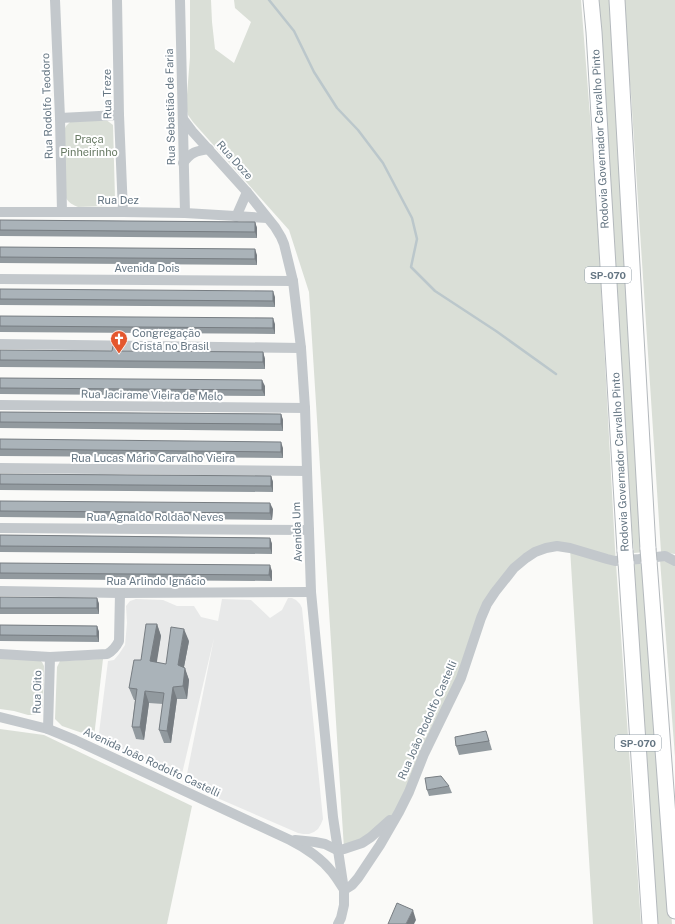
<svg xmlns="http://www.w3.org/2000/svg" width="675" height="924" font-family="'Public Sans',sans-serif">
<rect width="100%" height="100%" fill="#fafaf8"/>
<path fill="#e8e9e9" d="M288 598H292L296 600 300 604 302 608 323 819 321 824 318 829 314 832 309 834H303L298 833 185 784 214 638 181 778 98 741 108 661 114 660 119 654 125 645 127 623 126 606 130 601 136 599 163 600 177 606H194L201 617 218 621 222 599 251 600 270 618 282 610Z"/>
<g fill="#dadfd7">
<path d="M190 0H211L212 22 215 49 234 63 251 22 235 8 234 0H581L596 193 615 549 641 924H593L570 548H546L495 587 467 661 397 816 344 849 309 292 289 230 193 122 188 115 186 107 190 57Z"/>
<path d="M595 0H609L613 55 646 552 634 553 625 450Z"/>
<path d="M621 0H675V554L661 552 631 94Z"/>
<path d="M105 119 113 125 115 199 113 204 108 206 78 207C73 205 69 203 66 198L63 133 66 126 71 121Z"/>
<path d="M660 560 675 564V757Z"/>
<path d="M646 562 672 924H657L634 563Z"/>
<path d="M0 656 38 659 42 662 44 666 43 707 38 713 35 715H28L14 711 0 709Z"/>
<path d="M103 659 94 737 62 726 55 719 57 667 60 661Z"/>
<path d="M0 729 44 735 192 806 167 924H0Z"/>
</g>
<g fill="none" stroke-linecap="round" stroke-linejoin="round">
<path stroke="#bbc7cb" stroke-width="2.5" d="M269 0 294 31 314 72 337 108 358 130 383 163 412 218 417 239 411 267 435 291 496 331 556 374"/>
<g stroke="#b4b9bd" stroke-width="17">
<g id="highway">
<path d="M591 0 594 32 625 551"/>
<path d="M617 0 648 549"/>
<path d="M649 561 675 911"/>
<path d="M626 562 650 924"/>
</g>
</g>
<g stroke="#c3c8cc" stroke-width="10">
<path d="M55 0 60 118 62 212"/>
<path d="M117 0 119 115 123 212"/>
<path d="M180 0 185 213"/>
<path d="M60 118 119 115"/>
<path d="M183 119 192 131 247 192 275 227 281 237 284 244 293 281 301 348 305 408 311 592 333 817 344 890V905L341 918 338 924"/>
<path d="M183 163C191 152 196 151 209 149"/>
<path d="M0 212H123L185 213 267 218"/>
<path d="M236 217 247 192"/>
<path d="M0 279 293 281"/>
<path d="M0 344 301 348"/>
<path d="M0 405 305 408"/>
<path d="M0 468 307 471"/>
<path d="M0 528 309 530"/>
<path d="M0 591 120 593 311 592"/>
<path d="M0 654 50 657 107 654C113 651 116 647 119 641L120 593"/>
<path d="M0 717 48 729 75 740 290 840C306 848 321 858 332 872 336 877 339 882 343 888"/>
<path d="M48 729 50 657"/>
<path d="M295 840 315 842 325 844 337 850 344 849 362 843 371 837 390 820"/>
<path d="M344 890 352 885 358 878 380 845 399 812 409 792 424 754 461 678 481 618 487 604 495 592 514 568 526 558 535 552 546 548 557 546 570 548 607 559 615 561 639 559 665 556 675 561"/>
</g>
<use href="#highway" stroke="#fff" stroke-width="15"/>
<g stroke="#b4b9bd" stroke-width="17" stroke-linecap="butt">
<g id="highway-bridge">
<path d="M648 549 649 561"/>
<path d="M625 551 626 562"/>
</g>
</g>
<use href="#highway-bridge" stroke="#fff" stroke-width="15"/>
</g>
<g fill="#929a9f">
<path d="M0 220 255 222 257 228V238L0 236Z"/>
<path d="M0 247 257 255V265L0 263Z"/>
<path d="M0 289 275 297V307L0 305Z"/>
<path d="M0 316 275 324V334L0 332Z"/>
<path d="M0 350 263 352 265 359V369L0 367Z"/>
<path d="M0 378 265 386V396L0 394Z"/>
<path d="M0 412 281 414 283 420V431L0 428Z"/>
<path d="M0 439 283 448V458L0 456Z"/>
<path d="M0 474 271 476 273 482V492L0 490Z"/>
<path d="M0 501 273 509 272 520 0 517Z"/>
<path d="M0 535 270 538 272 544V554L0 552Z"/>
<path d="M0 563 272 571V581L0 579Z"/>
<path d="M0 597 97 598 99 604V614H0Z"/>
<path d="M157 624 161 636 156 663 166 664 189 641 184 667 189 680 187 699H177L171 743H164L159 730 163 704 149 703 144 740 136 739 132 727 135 700H134L129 688Z"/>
<path d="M0 625 97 626 99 632V642L0 641Z"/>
<path d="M489 740 492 750 459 755 456 746Z"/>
<path d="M449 786 452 793 429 796 427 790Z"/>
</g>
<g fill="#777d82">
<path d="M255 222 257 228V238L255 232Z"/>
<path d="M255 249 257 255V265L255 259Z"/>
<path d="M273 291 275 297V307L273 301Z"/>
<path d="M273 318 275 324V334L273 328Z"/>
<path d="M263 352 265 359V369L263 362Z"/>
<path d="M262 380 265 386V396L262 390Z"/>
<path d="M281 414 283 420V431L281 424Z"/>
<path d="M281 442 283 448V458L281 452Z"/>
<path d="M271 476 273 482V492L271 486Z"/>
<path d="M270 503 273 509 272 520 270 513Z"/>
<path d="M270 538 272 544V554L270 548Z"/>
<path d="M270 565 272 571V581L269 575Z"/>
<path d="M97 598 99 604V614L97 608Z"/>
<path d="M157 624 161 636 155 674 150 661Z"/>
<path d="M97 626 99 632V642L97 636Z"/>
<path d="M184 629 189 641 182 677 178 665Z"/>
<path d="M185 668 189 680 187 699 183 686Z"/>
<path d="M173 687 177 699 171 743 167 731Z"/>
<path d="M145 691 149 703 144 740 140 727Z"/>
<path d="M413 910 416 920 414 924H406Z"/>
</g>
<g fill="#aab3b9" stroke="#777d82">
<path d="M0 220 255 222V232L0 230Z"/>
<path d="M0 247 255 249V259L0 257Z"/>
<path d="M0 289 273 291V301L0 299Z"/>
<path d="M0 316 273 318V328L0 326Z"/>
<path d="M113 346H120V351L263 352V362L0 360V350L112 351Z"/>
<path d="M0 378 262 380V390L0 388Z"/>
<path d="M0 412 281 414V424L0 422Z"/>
<path d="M0 439 281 442V452L0 449Z"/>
<path d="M0 474 271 476V486L0 484Z"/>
<path d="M0 501 270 503V513L0 511Z"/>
<path d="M0 535 270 538V548L0 546Z"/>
<path d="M0 563 270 565 269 575 0 573Z"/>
<path d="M0 597 97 598V608H0Z"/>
<path d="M146 624H157L150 661 166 664 171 627 184 629 178 665 185 668 183 686 173 687 167 731 159 730 164 693 145 691 140 727H132L137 689 129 688 134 660H141Z"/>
<path d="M0 625 97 626V636L0 635Z"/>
<path d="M486 731 489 741 456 746 455 737Z"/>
<path d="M441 776 449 786 427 790 425 778Z"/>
<path d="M397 903 413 910 406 924H388Z"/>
</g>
<defs>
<g id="church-pin" transform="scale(0.9)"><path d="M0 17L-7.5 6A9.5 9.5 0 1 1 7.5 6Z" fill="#e4572e" stroke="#fff"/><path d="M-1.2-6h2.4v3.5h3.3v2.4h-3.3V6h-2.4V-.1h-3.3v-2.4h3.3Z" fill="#fff"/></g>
</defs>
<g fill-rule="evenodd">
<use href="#church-pin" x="119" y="339"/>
</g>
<g text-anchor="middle" stroke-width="4" stroke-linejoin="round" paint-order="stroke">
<g fill="#fff" stroke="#939fa8" stroke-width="1">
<rect x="585" y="267" width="46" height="16" rx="3"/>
<rect x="615" y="735" width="46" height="16" rx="3"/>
</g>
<g font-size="10" font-weight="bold" fill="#657683">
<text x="608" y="279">SP-070</text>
<text x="638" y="747">SP-070</text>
</g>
<g font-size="11" fill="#657683" stroke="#fff">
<text transform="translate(107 94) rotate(-91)" y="4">Rua Treze</text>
<text transform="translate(47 106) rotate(-92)" y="4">Rua Rodolfo Teodoro</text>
<text transform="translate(170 107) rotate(-91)" y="4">Rua Sebastião de Faria</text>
<text transform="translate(600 139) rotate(-93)" y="4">Rodovia Governador Carvalho Pinto</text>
<text transform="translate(235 160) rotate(48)" y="4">Rua Doze</text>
<text x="118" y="204">Rua Dez</text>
<text x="147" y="272">Avenida Dois</text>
<text transform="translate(152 395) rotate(1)" y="4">Rua Jacirame Vieira de Melo</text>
<text x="153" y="462">Rua Lucas Mário Carvalho Vieira</text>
<text transform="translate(620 462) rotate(-93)" y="4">Rodovia Governador Carvalho Pinto</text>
<text x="155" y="521">Rua Agnaldo Roldão Neves</text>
<text transform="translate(297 532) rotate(-92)" y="4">Avenida Um</text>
<text x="156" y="585">Rua Arlindo Ignácio</text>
<text transform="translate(37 692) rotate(-89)" y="4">Rua Oito</text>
<text transform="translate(427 720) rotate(-66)" y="4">Rua João Rodolfo Castelli</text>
<text transform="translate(152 762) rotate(25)" y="4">Avenida João Rodolfo Castelli</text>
</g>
<g font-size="11" fill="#687a64" stroke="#fff">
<text x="89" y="143">Praça<tspan x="89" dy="13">Pinheirinho</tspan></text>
</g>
<g font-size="11" fill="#657683" stroke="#fff" text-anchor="start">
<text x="132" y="337">Congregação<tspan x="132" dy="13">Cristã no Brasil</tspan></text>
</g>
</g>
</svg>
